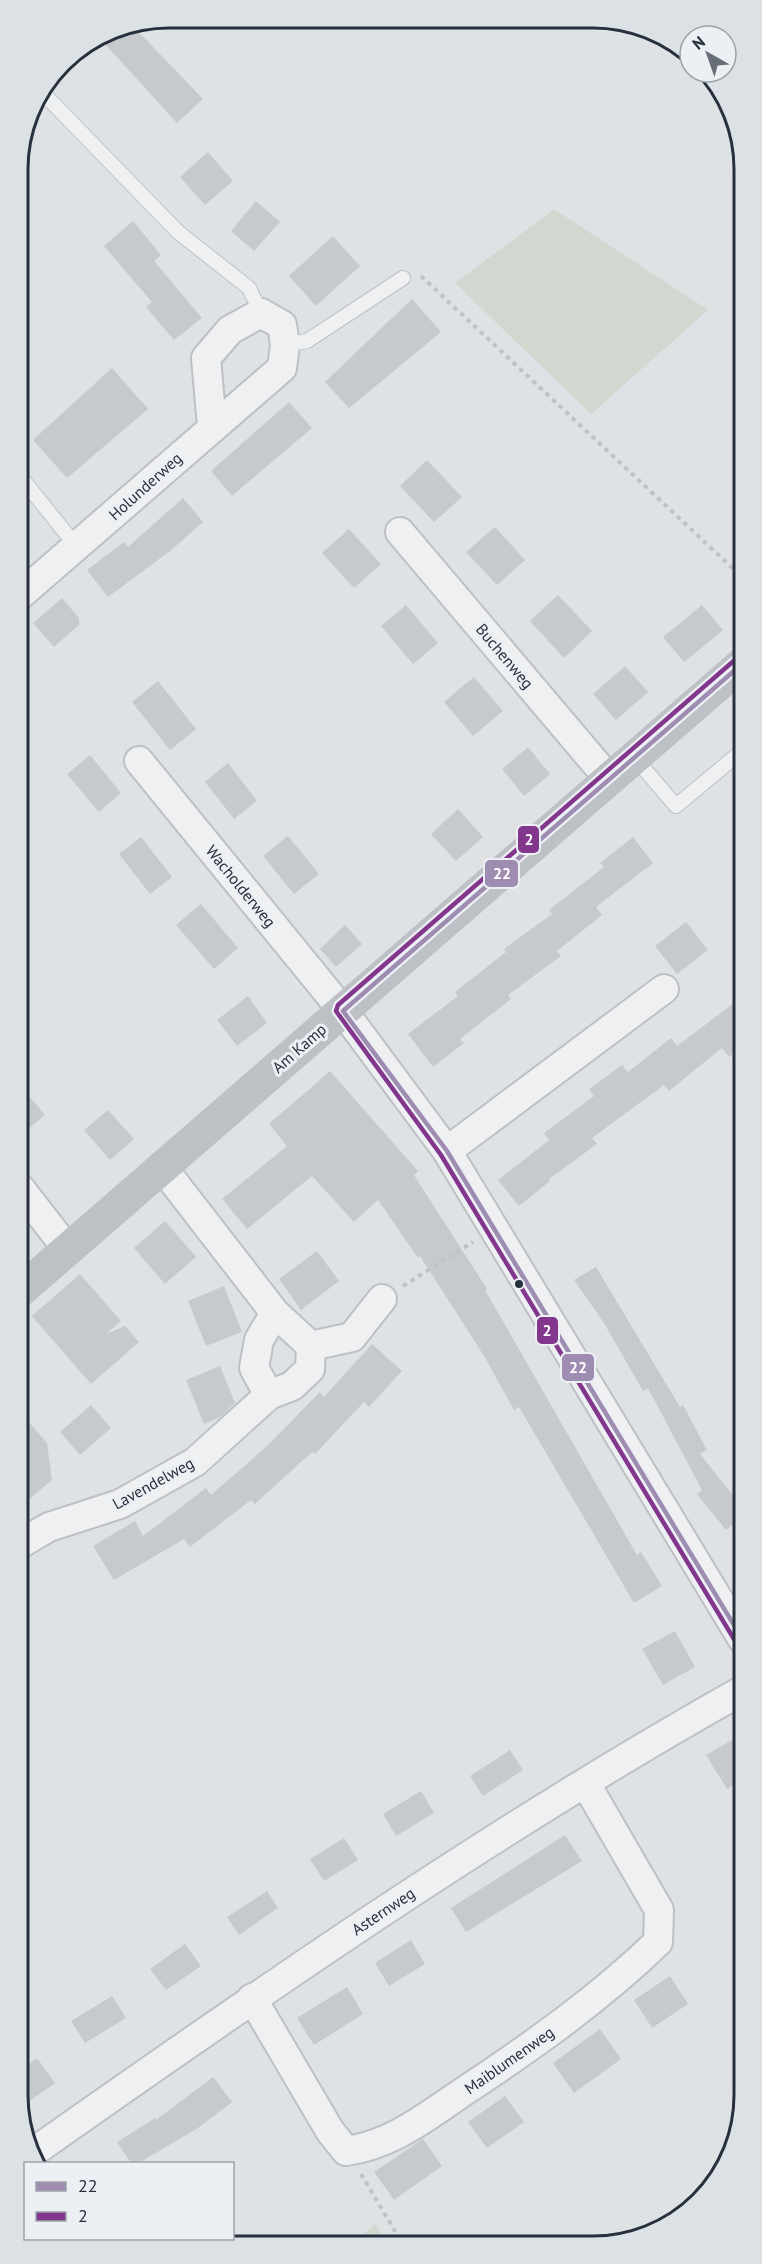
<svg xmlns="http://www.w3.org/2000/svg" width="762" height="2264" font-family="'PT Sans',sans-serif">
<rect width="100%" height="100%" fill="#dfe2e5"/>
<g fill="#d0d8d0">
<path d="M554 209 708 310 591 414 455 283Z"/>
<path d="M375 2224 386 2243H353Z"/>
</g>
<g fill="#c7cacd">
<path d="M132 25 203 99 177 123 105 44 123 27Z"/>
<path d="M208 152 233 181 205 205 180 177Z"/>
<path d="M256 201 280 222 254 251 231 231Z"/>
<path d="M133 221 161 255 154 261 202 318 174 340 146 307 152 302 104 246Z"/>
<path d="M333 236 360 266 316 306 289 276Z"/>
<path d="M412 299 441 332 349 408 325 382Z"/>
<path d="M112 368 148 409 67 478 33 440Z"/>
<path d="M289 402 312 428 232 496 211 471Z"/>
<path d="M427 460 462 497 434 522 400 486Z"/>
<path d="M183 498 203 522 170 551 108 597 87 570 124 542 128 547Z"/>
<path d="M495 527 525 560 497 585 466 552Z"/>
<path d="M349 529 381 564 354 588 322 553Z"/>
<path d="M558 595 592 631 564 658 530 621Z"/>
<path d="M62 598 79 618V625L54 647 33 623Z"/>
<path d="M406 605 438 643 413 664 381 626Z"/>
<path d="M702 605 723 630 684 662 663 637Z"/>
<path d="M625 666 648 692 616 720 593 694Z"/>
<path d="M474 677 503 711 473 736 444 702Z"/>
<path d="M158 681 196 729 170 750 132 702Z"/>
<path d="M528 747 550 774 524 796 502 769Z"/>
<path d="M90 755 121 793 99 812 67 774Z"/>
<path d="M228 763 257 801 234 819 205 782Z"/>
<path d="M458 809 483 837 456 861 431 834Z"/>
<path d="M288 836 319 874 294 894 263 856Z"/>
<path d="M141 837 172 877 150 894 119 854Z"/>
<path d="M633 837 653 863 596 907 602 915 557 951 561 956 508 995 511 999 460 1039 464 1043 433 1067 408 1034 458 996 455 992 506 952 504 949 552 914 549 910 604 867 600 863Z"/>
<path d="M201 904 238 948 214 969 176 925Z"/>
<path d="M686 922 708 950 677 974 655 946Z"/>
<path d="M345 925 362 944 336 967 320 949Z"/>
<path d="M248 996 267 1023 237 1046 217 1020Z"/>
<path d="M734 1003 742 1014V1047L729 1057 722 1048 669 1091 664 1085 592 1138 597 1144 549 1179 550 1181 519 1206 498 1180 549 1140 544 1133 594 1096 589 1089 622 1065 628 1072 671 1038 677 1046Z"/>
<path d="M330 1071 418 1171 414 1175 487 1289 485 1290 637 1555 641 1552 662 1586 634 1603 519 1407 514 1410 484 1356 420 1256 418 1258 378 1200 354 1222 312 1176 247 1229 222 1199 287 1146 269 1124Z"/>
<path d="M20 1085 45 1115 20 1136Z"/>
<path d="M108 1110 134 1139 110 1160 84 1130Z"/>
<path d="M165 1221 196 1257 165 1284 134 1248Z"/>
<path d="M317 1251 339 1281 301 1310 279 1279Z"/>
<path d="M596 1267 680 1407 683 1405 707 1450 700 1454 743 1508V1517L726 1530 697 1494 702 1490 648 1388 643 1391 604 1323 574 1280Z"/>
<path d="M80 1274 121 1321 106 1334 125 1326 139 1342 91 1384 32 1316Z"/>
<path d="M224 1286 242 1332 206 1346 188 1301Z"/>
<path d="M372 1344 402 1371 369 1407 364 1402 315 1454 312 1452 255 1504 251 1500 190 1547 184 1539 114 1580 93 1546 135 1521 143 1536 206 1488 211 1495 267 1446 320 1392 324 1397Z"/>
<path d="M220 1366 235 1403 220 1417 204 1424 186 1380Z"/>
<path d="M91 1405 111 1428 80 1455 60 1432Z"/>
<path d="M20 1412 47 1443 52 1480 20 1507Z"/>
<path d="M675 1631 695 1667 663 1685 642 1649Z"/>
<path d="M737 1737 743 1747V1779L727 1789 706 1755Z"/>
<path d="M510 1750 523 1770 483 1796 470 1776Z"/>
<path d="M421 1791 434 1813 396 1836 383 1814Z"/>
<path d="M565 1835 582 1861 466 1932 451 1908Z"/>
<path d="M344 1838 358 1860 324 1881 310 1859Z"/>
<path d="M267 1891 278 1908 239 1935 227 1917Z"/>
<path d="M411 1940 425 1964 389 1986 375 1963Z"/>
<path d="M185 1944 201 1966 166 1990 150 1969Z"/>
<path d="M670 1976 688 2004 652 2028 634 2000Z"/>
<path d="M347 1987 363 2014 314 2045 297 2018Z"/>
<path d="M112 1996 126 2018 85 2043 71 2021Z"/>
<path d="M600 2029 621 2059 574 2093 553 2063Z"/>
<path d="M37 2058 55 2083 21 2107V2070Z"/>
<path d="M213 2077 232 2102 198 2128 139 2163H131L117 2142 155 2118 156 2120Z"/>
<path d="M505 2096 524 2122 487 2148 468 2122Z"/>
<path d="M423 2139 442 2166 394 2200 374 2172Z"/>
</g>
<g fill="none" stroke-linecap="round" stroke-linejoin="round">
<g stroke="#bec0c3" stroke-width="16">
<g id="lane">
<path d="M42 92 178 232 249 288 261 313"/>
<path d="M285 345 307 341 403 278"/>
<path d="M19 475 77 547"/>
<path d="M634 757 676 806 742 751"/>
</g>
</g>
<g stroke="#bec0c3" stroke-width="32">
<g id="street">
<path d="M400 532 609 779"/>
<path d="M19 596 282 368 285 345 282 325 261 313 230 330 206 358 212 426"/>
<path d="M139 761 343 1011 447 1151 743 1640"/>
<path d="M447 1151 664 989"/>
<path d="M20 1188 68 1250"/>
<path d="M311 1346 352 1337 382 1299"/>
<path d="M269 1395 292 1386 310 1369 311 1346 275 1313"/>
<path d="M20 1544 49 1527 120 1504 195 1462 269 1395 254 1368 259 1340 275 1313 162 1167"/>
<path d="M252 1998 330 2131 346 2151C391 2145 426 2117 463 2092 531 2047 599 1999 658 1942L659 1910 586 1784"/>
<path d="M35 2151C265 1989 497 1828 743 1690"/>
</g>
</g>
<g stroke="#c0c3c6" stroke-width="4" stroke-dasharray="4.5 4.5" stroke-linecap="butt">
<path d="M421 276 742 577"/>
<path d="M403 1286 473 1242"/>
<path d="M361 2174 402 2243"/>
</g>
<use href="#lane" stroke="#eef0f1" stroke-width="14"/>
<use href="#street" stroke="#eef0f1" stroke-width="28"/>
<path stroke="#bdc0c4" stroke-width="33" d="M20 1291 742 664"/>
<g stroke="#ecf0f4" stroke-width="9">
<path id="bus-1" d="M742 664 343 1011 447 1151 743 1640"/>
</g>
<g stroke="#ecf0f4" stroke-width="9">
<path id="bus-2" d="M737 1644 441 1155 336 1011 338 1005 737 658"/>
</g>
<use href="#bus-1" stroke="#9e8cb1" stroke-width="4.5"/>
<use href="#bus-2" stroke="#82368c" stroke-width="4.5"/>
</g>
<circle fill="#27303d" stroke="#ecf0f4" stroke-width="2" cx="519" cy="1284" r="5"/>
<g text-anchor="middle" stroke-width="6" stroke-linejoin="round" paint-order="stroke">
<g font-size="16" fill="#27303d" stroke="#ecf0f4">
<text transform="translate(145 486) rotate(-42)" y="6">Holunderweg</text>
<text transform="translate(505 656) rotate(50)" y="6">Buchenweg</text>
<text transform="translate(241 886) rotate(51)" y="6">Wacholderweg</text>
<text transform="translate(299 1048) rotate(-41)" y="6">Am Kamp</text>
<text transform="translate(153 1483) rotate(-29)" y="6">Lavendelweg</text>
<text transform="translate(383 1911) rotate(-34)" y="6">Asternweg</text>
<text transform="translate(509 2060) rotate(-35)" y="6">Maiblumenweg</text>
</g>
</g>
<path d="M0 0H762V2264H0ZM169 28H593A141 141 0 0 1 734 169V2095A141 141 0 0 1 593 2236H169A141 141 0 0 1 28 2095V169A141 141 0 0 1 169 28Z" fill="#dce1e5" fill-rule="evenodd"/>
<path fill="none" stroke="#27303d" stroke-width="3" d="M169 28H593A141 141 0 0 1 734 169V2095A141 141 0 0 1 593 2236H169A141 141 0 0 1 28 2095V169A141 141 0 0 1 169 28Z"/>
<g stroke="#ecf0f4" stroke-width="2">
<rect x="517" y="825" width="23" height="29" rx="6" fill="#82368c"/>
<rect x="484" y="859" width="35" height="29" rx="6" fill="#9e8cb1"/>
<rect x="536" y="1316" width="23" height="29" rx="6" fill="#82368c"/>
<rect x="561" y="1353" width="34" height="29" rx="6" fill="#9e8cb1"/>
</g>
<g font-size="16" text-anchor="middle" font-weight="bold" fill="#fff">
<text x="529" y="845">2</text>
<text x="502" y="879">22</text>
<text x="547" y="1336">2</text>
<text x="578" y="1373">22</text>
</g>
<rect x="24" y="2162" width="210" height="78" fill="#ecf0f4" stroke="#9da3ab" stroke-width="1.5"/>
<rect x="36" y="2182" width="30" height="9" fill="#9e8cb1" stroke="#9da3ab" stroke-width="1.5"/>
<text x="78" y="2192" font-size="18" fill="#27303d">22</text>
<rect x="36" y="2212" width="30" height="9" fill="#82368c" stroke="#9da3ab" stroke-width="1.5"/>
<text x="78" y="2222" font-size="18" fill="#27303d">2</text>
<g transform="translate(708 54) rotate(320)"><circle r="28" fill="#ecf0f4" stroke="#9da3ab" stroke-width="1.5"/>
<path d="M0-4.5L10 22L0 15L-10 22Z" fill="#676e78"/>
<text y="-9" font-size="16" font-weight="bold" text-anchor="middle" fill="#27303d">N</text>
</g>
</svg>
